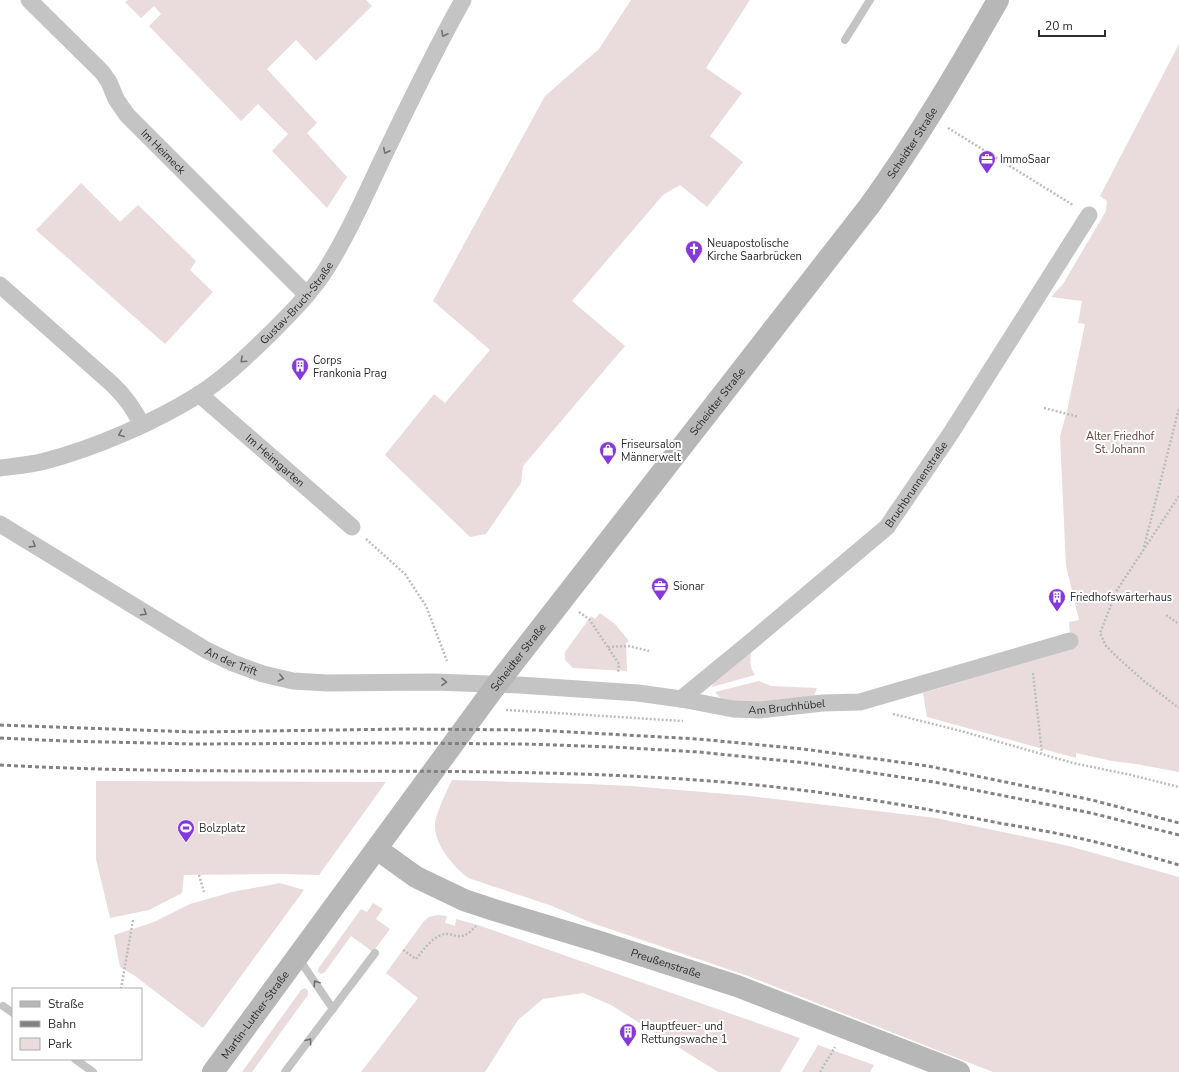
<svg xmlns="http://www.w3.org/2000/svg" width="1179" height="1072" font-family="'Nunito Sans',sans-serif">
<rect width="100%" height="100%" fill="#fff"/>
<g fill="#eadcdc">
<path d="M128 0H366L372 6 316 61 296 40 267 69 317 123 307 133 347 177 327 208 272 151 288 134 258 104 241 121 149 26 161 14 154 6 141 18 125 2Z"/>
<path d="M631 0H750L706 68 742 93 710 136 743 162 707 207 680 185 663 195 572 301 625 346 523 466 521 483 486 534 470 537 385 455 434 394 445 403 490 350 433 301 545 96 599 49Z"/>
<path d="M1179 44V772L1136 764 1112 761 1076 753V758L927 717 923 693 1071 649 1069 622 1079 620 1066 566 1060 436 1067 411 1085 324 1078 323 1082 301 1051 297 1063 284 1106 211 1107 201 1100 196Z"/>
<path d="M81 183 120 222 138 205 196 261 190 270 213 292 165 344 36 230Z"/>
<path d="M600 613 615 624 629 641 626 643 627 671 573 668 565 660V652L591 616 595 619Z"/>
<path d="M752 648C750 658 749 667 755 675L712 687 713 681Z"/>
<path d="M759 681 771 686 817 688 813 699C791 701 740 710 721 698 719 697 717 694 715 692Z"/>
<path d="M452 780 588 784 631 786 750 796 936 818 1069 846 1179 877V1072H993L748 976 592 923 552 906 468 878C453 866 434 845 435 824 436 813 447 790 452 780Z"/>
<path d="M96 781 386 782 319 875 281 874 184 875 182 893 149 910 110 918 96 859Z"/>
<path d="M280 883 304 890 203 1028 135 976 120 967 114 935 154 922 190 904 232 892Z"/>
<path d="M373 903 383 909 376 919 390 929 373 952 351 936 325 972 321 974 318 972V969L361 909 367 912Z"/>
<path d="M437 915 447 916 445 923 455 926 456 919 478 925 800 1038 780 1072H718L611 1005 583 993 543 999 518 1020 485 1072H361L418 998 386 973 424 921 429 917Z"/>
<path d="M305 988 308 990V995L252 1072H242L301 990Z"/>
<path d="M818 1045 874 1065 870 1072H802Z"/>
</g>
<g fill="none" stroke-linecap="round" stroke-linejoin="round">
<g stroke="#bdbdbd" stroke-width="2.5" stroke-dasharray="2 2" stroke-linecap="butt">
<path d="M948 128 1073 205"/>
<path d="M1044 408 1079 417"/>
<path d="M1179 496 1117 590 1100 633 1106 646 1117 657 1144 681 1179 708"/>
<path d="M366 539 405 574 426 606 447 661"/>
<path d="M1144 547 1179 408"/>
<path d="M579 612 589 619 619 664 618 673"/>
<path d="M1166 615 1179 624"/>
<path d="M608 647 629 646 649 651"/>
<path d="M1033 673 1042 753"/>
<path d="M506 710 683 721"/>
<path d="M893 714 961 731 1073 763 1131 775 1179 787"/>
<path d="M199 875 204 892"/>
<path d="M403 950 416 959C422 952 430 940 439 936 454 928 457 947 476 926"/>
<path d="M121 989 133 920"/>
<path d="M820 1072 835 1047"/>
</g>
<g stroke="#c4c4c4" stroke-width="8">
<path d="M845 40 870 0"/>
<path d="M299 959 333 1009"/>
<path d="M3 1006 13 1013"/>
<path d="M75 1059 93 1072"/>
<path d="M285 1072 375 953"/>
</g>
<g stroke="#c4c4c4" stroke-width="17">
<path id="s1" d="M29 0 102 72 109 82 116 99 127 115 307 295"/>
<path d="M0 285 112 384C125 396 134 409 142 425"/>
<path id="s2" d="M199 394 352 527"/>
<path id="s3" d="M0 468C15 466 30 465 45 461 95 448 155 422 198 395 225 378 248 355 270 334 289 315 308 296 323 274 346 239 363 200 381 162 407 108 433 53 463 0"/>
<path id="s4" d="M0 524 206 650 233 663 263 674 293 681 327 683 434 682 519 685 638 693 681 699 733 709 760 710 823 703 860 702 1070 641"/>
<path id="s5" d="M681 699 753 640 887 527 951 433 1089 215"/>
</g>
<g stroke="#b7b7b7" stroke-width="22">
<path id="s6" d="M377 849 416 877 464 900 494 910 597 941 737 986 959 1072"/>
<path id="s7" d="M213 1072 497 684 870 205C917 140 958 70 998 0"/>
</g>
<g stroke="#828282" stroke-width="3" stroke-dasharray="4 3" stroke-linecap="butt">
<path d="M0 725 195 732 404 729 534 730 698 739 803 749 928 766 1092 800 1179 823"/>
<path d="M0 738 64 741 192 744 394 743 525 744 612 747 699 752 806 763 934 782 1091 813 1179 835"/>
<path d="M0 765C236 778 473 763 710 781 807 788 904 804 999 823 1028 828 1058 833 1087 840 1118 847 1148 856 1179 865"/>
</g>
</g>
<defs><path id="oneway-chevron" d="M-2-3.5L2.5 0L-2 3.5" fill="none" stroke-width="1.6" stroke-linecap="round" stroke-linejoin="round"/></defs>
<g stroke="#717171">
<use href="#oneway-chevron" transform="translate(444 34) rotate(117)"/>
<use href="#oneway-chevron" transform="translate(386 151) rotate(116)"/>
<use href="#oneway-chevron" transform="translate(243 360) rotate(137)"/>
<use href="#oneway-chevron" transform="translate(121 434) rotate(158)"/>
<use href="#oneway-chevron" transform="translate(33 545) rotate(32)"/>
<use href="#oneway-chevron" transform="translate(144 613) rotate(32)"/>
<use href="#oneway-chevron" transform="translate(281 678) rotate(13)"/>
<use href="#oneway-chevron" transform="translate(444 682) rotate(2)"/>
<use href="#oneway-chevron" transform="translate(316 983) rotate(-124)"/>
<use href="#oneway-chevron" transform="translate(309 1041) rotate(-53)"/>
</g>
<defs>
<g id="office-pin" transform="scale(0.9)"><path d="M0 17L-7.5 6A9.5 9.5 0 1 1 7.5 6Z" fill="#8639da" stroke="#fff"/><path d="M-6-3h4V-5.5h4V-3h4V5H-6ZM-1-4.5V-3h2v-1.5ZM-6 0V1H6V0Z" fill="#fff"/></g>
<g id="church-pin" transform="scale(0.9)"><path d="M0 17L-7.5 6A9.5 9.5 0 1 1 7.5 6Z" fill="#8639da" stroke="#fff"/><path d="M-1.2-6h2.4v3.5h3.3v2.4h-3.3V6h-2.4V-.1h-3.3v-2.4h3.3Z" fill="#fff"/></g>
<g id="building-pin" transform="scale(0.9)"><path d="M0 17L-7.5 6A9.5 9.5 0 1 1 7.5 6Z" fill="#8639da" stroke="#fff"/><path d="M-4-6H4V6H1V3H-1V6H-4ZM-2.5-4.3h1.7v1.8h-1.7ZM.8-4.3h1.7v1.8H.8ZM-2.5-1h1.7V.8h-1.7ZM.8-1h1.7V.8H.8Z" fill="#fff"/></g>
<g id="shop-pin" transform="scale(0.9)"><path d="M0 17L-7.5 6A9.5 9.5 0 1 1 7.5 6Z" fill="#8639da" stroke="#fff"/><path d="M-5-2.5h2.3a2.7 3.5 0 0 1 5.4 0H5L5.5 6h-11ZM-1.5-2.5h3a1.5 2.3 0 0 0-3 0Z" fill="#fff"/></g>
<g id="stadium-pin" transform="scale(0.9)"><path d="M0 17L-7.5 6A9.5 9.5 0 1 1 7.5 6Z" fill="#8639da" stroke="#fff"/><path d="M0-5a6.5 5 0 1 0 0 10a6.5 5 0 1 0 0-10ZM-3.5-1.8h7v3.6h-7Z" fill="#fff"/></g>
</defs>
<g fill-rule="evenodd">
<use href="#office-pin" x="987" y="159"/>
<use href="#church-pin" x="694" y="249"/>
<use href="#building-pin" x="300" y="366"/>
<use href="#shop-pin" x="608" y="450"/>
<use href="#office-pin" x="660" y="586"/>
<use href="#building-pin" x="1057" y="597"/>
<use href="#stadium-pin" x="186" y="828"/>
<use href="#building-pin" x="628" y="1032"/>
</g>
<g text-anchor="middle" stroke-width="4" stroke-linejoin="round" paint-order="stroke">
<g font-size="11" fill="#2d2d2d" stroke="#fff">
<text dy="4" stroke="none"><textPath href="#s7" startOffset="1163">Scheidter Straße</textPath></text>
<text dy="4" stroke="none"><textPath href="#s1" startOffset="204">Im Heimeck</textPath></text>
<text dy="4" stroke="none"><textPath href="#s3" startOffset="348">Gustav-Bruch-Straße</textPath></text>
<text dy="4" stroke="none"><textPath href="#s7" startOffset="839">Scheidter Straße</textPath></text>
<text dy="4" stroke="none"><textPath href="#s2" startOffset="101">Im Heimgarten</textPath></text>
<text dy="4" stroke="none"><textPath href="#s5" startOffset="320">Bruchbrunnenstraße</textPath></text>
<text dy="4" stroke="none"><textPath href="#s7" startOffset="515">Scheidter Straße</textPath></text>
<text dy="4" stroke="none"><textPath href="#s4" startOffset="269">An der Trift</textPath></text>
<text dy="4" stroke="none"><textPath href="#s4" startOffset="830">Am Bruchhübel</textPath></text>
<text dy="4" stroke="none"><textPath href="#s6" startOffset="313">Preußenstraße</textPath></text>
<text dy="4" stroke="none"><textPath href="#s7" startOffset="71">Martin-Luther-Straße</textPath></text>
</g>
<g font-size="11" fill="#2d2d2d" stroke="#fff" text-anchor="start">
<text x="1000" y="163">ImmoSaar</text>
<text x="707" y="247">Neuapostolische<tspan x="707" dy="13">Kirche Saarbrücken</tspan></text>
<text x="313" y="364">Corps<tspan x="313" dy="13">Frankonia Prag</tspan></text>
<text x="621" y="448">Friseursalon<tspan x="621" dy="13">Männerwelt</tspan></text>
<text x="673" y="590">Sionar</text>
<text x="1070" y="601">Friedhofswärterhaus</text>
<text x="199" y="832">Bolzplatz</text>
<text x="641" y="1030">Hauptfeuer- und<tspan x="641" dy="13">Rettungswache 1</tspan></text>
</g>
<g font-size="11" fill="#66413e" stroke="#fff">
<text x="1120" y="440">Alter Friedhof<tspan x="1120" dy="13">St. Johann</tspan></text>
</g>
</g>
<rect x="12" y="988" width="130" height="72" fill="#ffffff" stroke="#ababab"/>
<rect x="20" y="1001" width="20" height="6" fill="#b7b7b7" stroke="#ababab"/>
<text x="48" y="1008" font-size="12" fill="#2d2d2d">Straße</text>
<rect x="20" y="1021" width="20" height="6" fill="#828282" stroke="#ababab"/>
<text x="48" y="1028" font-size="12" fill="#2d2d2d">Bahn</text>
<rect x="20" y="1038" width="20" height="12" fill="#eadcdc" stroke="#ababab"/>
<text x="48" y="1048" font-size="12" fill="#2d2d2d">Park</text>
<path d="M1039 30v6h66v-6" fill="none" stroke="#2d2d2d" stroke-width="2"/>
<text x="1045" y="30" font-size="12" fill="#2d2d2d" stroke="#ffffff" stroke-width="3" paint-order="stroke">20 m</text>
</svg>
